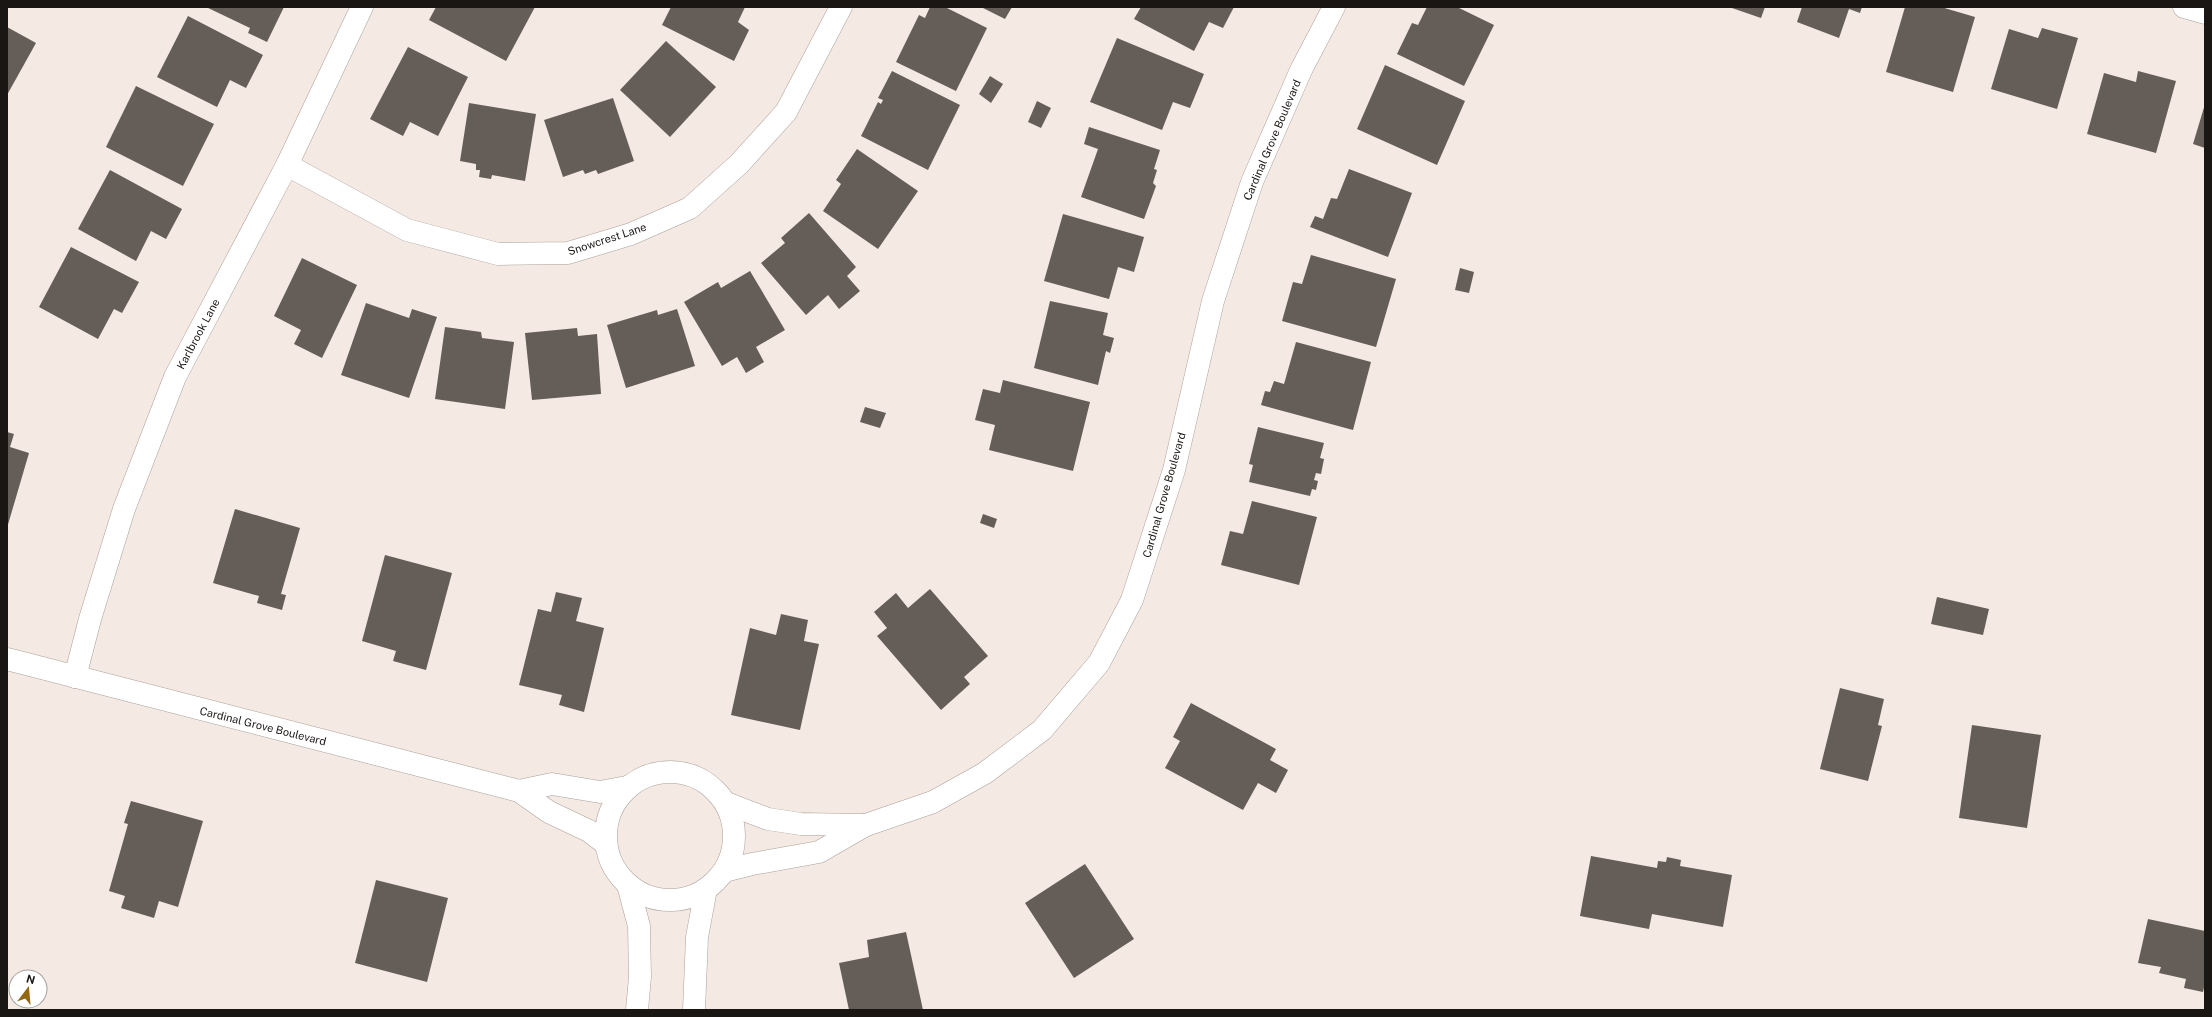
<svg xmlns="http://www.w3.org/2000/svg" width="2212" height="1017" font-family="'Public Sans',sans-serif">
<rect width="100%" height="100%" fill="#f4eae3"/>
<g fill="#655d57">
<path d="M206 7H284L267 42 248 33 250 28Z"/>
<path d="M436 7H535L506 61 429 20Z"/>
<path d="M671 7H745L738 22 749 30 734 61 662 25Z"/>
<path d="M930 7H945L987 28 956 91 896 62 919 15 925 18Z"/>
<path d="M981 7H1012L1005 19Z"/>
<path d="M1141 7H1234L1223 28 1209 22 1194 51 1134 19Z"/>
<path d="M1427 7H1457L1494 25 1464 86 1397 54 1412 23 1418 25Z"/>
<path d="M1729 7H1765L1761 18Z"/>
<path d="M1802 7H1862L1860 13 1849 9 1839 38 1797 22Z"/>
<path d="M1905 7H1941L1975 17 1953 92 1886 72Z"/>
<path d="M188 16 263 55 246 88 230 80 217 107 157 77Z"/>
<path d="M7 27 36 43 7 95Z"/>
<path d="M2042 28 2078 38 2057 109 1991 89 2009 29 2038 38Z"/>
<path d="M1117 38 1204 74 1190 108 1173 102 1162 130 1090 102Z"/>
<path d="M666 41 716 87 670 137 620 90Z"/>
<path d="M408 47 468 77 438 136 410 122 403 136 370 119Z"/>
<path d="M1385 65 1465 101 1437 165 1357 129Z"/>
<path d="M892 71 960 105 928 170 861 136 878 102 881 104 883 100 878 98Z"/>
<path d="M2138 71 2176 81 2156 153 2087 134 2104 73 2136 82Z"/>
<path d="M990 76 1003 84 991 103 979 94Z"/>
<path d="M136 86 214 124 183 186 106 147Z"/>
<path d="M613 98 634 161 598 174 596 170 585 174 583 170 563 177 544 120Z"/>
<path d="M1037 101 1051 108 1041 128 1028 122Z"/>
<path d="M469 103 536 114 525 181 492 175 491 179 479 177 480 170H476V164L460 161Z"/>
<path d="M2205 104V148L2193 144Z"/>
<path d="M1089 127 1160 150 1154 169 1157 170 1153 183 1156 186 1144 219 1081 197 1098 149 1084 144Z"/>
<path d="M857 149 918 191 878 249 823 211 841 184 836 180Z"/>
<path d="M1349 169 1412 193 1388 257 1310 227 1315 216 1323 219 1331 198 1337 199Z"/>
<path d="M110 170 182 209 166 239 151 231 136 261 78 229Z"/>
<path d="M809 213 856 267 847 276 860 291 839 309 828 295 806 315 761 263 785 243 781 238Z"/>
<path d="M1063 214 1144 237 1134 272 1118 267 1109 299 1044 281Z"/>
<path d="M71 247 139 282 122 313 114 309 98 339 39 307Z"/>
<path d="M1311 255 1396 279 1376 347 1282 321 1293 282 1302 284Z"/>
<path d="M302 258 357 285 322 358 294 344 301 330 274 316Z"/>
<path d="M1460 268 1474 272 1469 293 1455 290Z"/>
<path d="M750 271 785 330 756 347 764 362 746 373 737 357 722 366 684 302 718 282 721 288Z"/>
<path d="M1050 301 1108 313 1103 335 1114 338 1110 353 1106 351 1098 385 1034 368Z"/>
<path d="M366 303 409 318 412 309 437 317 409 398 341 375Z"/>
<path d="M677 309 695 366 626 388 607 325 657 310 658 315Z"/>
<path d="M445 327 481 332 482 338 514 342 505 409 435 399Z"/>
<path d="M577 328 578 336 597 334 601 394 532 400 525 333Z"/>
<path d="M1296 342 1371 362 1353 430 1261 405 1265 391 1270 392 1274 381 1284 384Z"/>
<path d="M1003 380 1090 402 1073 471 989 450 995 425 975 420 983 389 1000 393Z"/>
<path d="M865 407 886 413 880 428 860 422Z"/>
<path d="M1258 427 1324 443 1320 458 1324 459 1321 474 1316 473 1314 480 1318 481 1316 490 1312 489 1310 496 1249 482 1253 465 1249 464Z"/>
<path d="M7 432 14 434 10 447 29 453 7 528Z"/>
<path d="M1252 501 1317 517 1299 585 1221 565 1230 531 1243 534Z"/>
<path d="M235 509 300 528 281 594 286 595 282 610 257 603 259 596 213 583Z"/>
<path d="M983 514 997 519 994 528 980 523Z"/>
<path d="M385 555 452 573 426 670 393 661 396 651 362 641Z"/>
<path d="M930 589 988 656 964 677 970 684 941 710 877 636 887 628 874 612 896 593 908 608Z"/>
<path d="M556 592 582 598 576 621 604 628 584 712 559 705 562 695 519 685 538 609 551 612Z"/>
<path d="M1937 597 1989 609 1983 635 1931 624Z"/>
<path d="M781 614 808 620 804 641 819 644 800 730 731 715 750 628 776 635Z"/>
<path d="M1840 688 1884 699 1878 725 1882 726 1868 781 1820 769Z"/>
<path d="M1191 703 1276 749 1270 760 1288 770 1276 793 1258 783 1243 810 1165 768 1180 741 1173 737Z"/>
<path d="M1972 725 2041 735 2027 828 1959 818Z"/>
<path d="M131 801 203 821 178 907 159 901 154 918 121 908 125 896 109 891 128 824 124 823Z"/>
<path d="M1591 856 1657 868 1658 861 1666 862 1667 857 1681 860 1680 866 1732 875 1723 927 1652 914 1649 929 1580 916Z"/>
<path d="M1085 864 1134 939 1074 978 1025 903Z"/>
<path d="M376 880 448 898 427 982 355 963Z"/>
<path d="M2148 919 2205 931V983L2203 992 2184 988 2186 979 2159 973 2161 967 2138 963Z"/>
<path d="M906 932 923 1010H849L839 963 869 957 867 940Z"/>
</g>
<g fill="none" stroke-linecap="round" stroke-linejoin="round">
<g stroke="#aaa09a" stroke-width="23">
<g id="minor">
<path d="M2184 7 2205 13"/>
<path d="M287 165 407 230 498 254 568 253 631 234 690 208 739 164 786 112 841 7"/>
<path d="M7 659 519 791 549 812 589 831 606 844"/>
<path d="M75 677 90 619 124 509 175 377 287 165 362 7"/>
<path d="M519 791 552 784 600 792 627 787"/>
</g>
</g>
<g stroke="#aaa09a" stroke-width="23">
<g id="tertiary">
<circle cx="670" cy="836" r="64"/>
<path d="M726 803 768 819 801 824 865 825"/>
<path d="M724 871 752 864 819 852 866 825 933 802 985 773 1042 730 1099 663 1132 600 1174 470 1213 301 1252 182 1301 70 1334 7"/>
<path d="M628 885 639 926 640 977 637 1010"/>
<path d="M694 1010 697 937 706 889"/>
</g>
</g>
<use href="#minor" stroke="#fff" stroke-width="22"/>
<use href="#tertiary" stroke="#fff" stroke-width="22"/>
</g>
<g text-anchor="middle" stroke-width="4" stroke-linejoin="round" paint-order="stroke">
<g font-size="11" fill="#1a1614" stroke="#fff">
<text transform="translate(1272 140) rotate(-67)" y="4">Cardinal Grove Boulevard</text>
<text transform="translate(607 239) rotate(-18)" y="4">Snowcrest Lane</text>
<text transform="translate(198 334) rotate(-62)" y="4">Karlbrook Lane</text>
<text transform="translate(1164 495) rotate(-74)" y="4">Cardinal Grove Boulevard</text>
<text transform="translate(263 726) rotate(14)" y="4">Cardinal Grove Boulevard</text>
</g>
</g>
<rect width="2212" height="1017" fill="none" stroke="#1a1614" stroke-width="16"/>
<g transform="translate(28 989) rotate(16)"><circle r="19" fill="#ffffff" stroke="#a3a2a1"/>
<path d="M0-3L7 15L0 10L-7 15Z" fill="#926811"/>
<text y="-6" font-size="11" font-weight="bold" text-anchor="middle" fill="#1a1614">N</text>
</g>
</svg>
